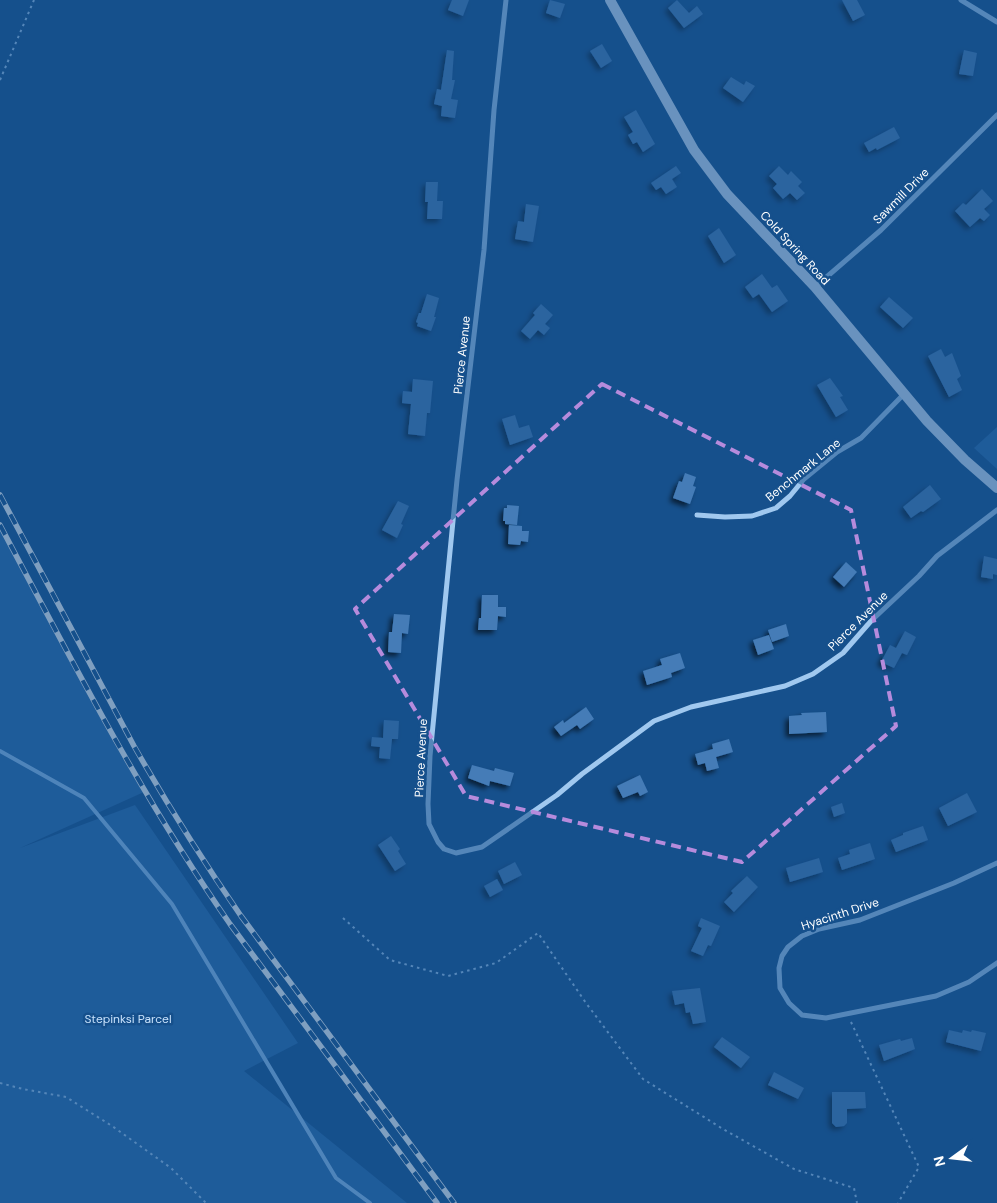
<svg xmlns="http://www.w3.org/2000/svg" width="997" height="1203" font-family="'DM Sans',sans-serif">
<defs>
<filter id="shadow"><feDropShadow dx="-3.5" dy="3.5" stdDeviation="2.5" flood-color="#0009"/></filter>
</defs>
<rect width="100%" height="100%" fill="#16508c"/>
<g fill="#296aaa">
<path d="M997 427V469L974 448Z"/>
<path d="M0 522 122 753 144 792 20 848 135 805 298 1043 244 1071 407 1203H0Z"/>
</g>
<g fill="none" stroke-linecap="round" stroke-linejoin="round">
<path stroke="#93c3f2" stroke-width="4" d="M0 751 84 798 172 904 336 1178 370 1203"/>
</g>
<g fill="#447cb7" filter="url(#shadow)">
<path d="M452 0H469L463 16 448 10Z"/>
<path d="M550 0 565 4 560 18 546 13Z"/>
<path d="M677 0 689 13 697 6 703 14 684 28 668 8Z"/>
<path d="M842 0H857L865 15 853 21Z"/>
<path d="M602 44 612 61 601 68 590 51Z"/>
<path d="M447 50 454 51 452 80H455L451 99 458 100 455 118 441 116 442 106 434 104 437 89 441 90Z"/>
<path d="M964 50 977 53 973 76 959 74Z"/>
<path d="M731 77 744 85 746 81 755 86 743 102 723 88Z"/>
<path d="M636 110 655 144 643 152 637 142 633 144 628 135 633 132 624 117Z"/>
<path d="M894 127 900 138 877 150 876 148 869 152 864 143Z"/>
<path d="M676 166 681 173 672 179 677 187 666 194 661 187 656 190 651 183Z"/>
<path d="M779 166 788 175 791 171 802 182 798 186 805 193 797 200 790 193 783 199 773 188 777 184 769 176Z"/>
<path d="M426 182H438L437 201H443L442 219H427L428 202H425Z"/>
<path d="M982 189 993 201 984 209 990 215 984 221 980 218 970 227 955 211 963 203 966 205Z"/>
<path d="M526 204 539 206 533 242 515 239 518 221 524 222Z"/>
<path d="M719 228 736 255 724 263 708 236Z"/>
<path d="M762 274 772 288 777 285 788 301 772 312 759 294 753 298 745 287Z"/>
<path d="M427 294 439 298 434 317H436L431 331 417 326 418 323 416 322 419 313H421Z"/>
<path d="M889 297 913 318 903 328 880 307Z"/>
<path d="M541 304 553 315 545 324 550 328 544 335 538 330 530 339 521 331 535 315 533 313Z"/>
<path d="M941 349 945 357 952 353 961 376 957 379 962 390 949 397 928 356Z"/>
<path d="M830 378 843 396 840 397 848 410 836 417 817 385Z"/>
<path d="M413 379 433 381 430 413H427L425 436 408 434 411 404 402 403 403 391 412 392Z"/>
<path d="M515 415 519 428 529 425 533 437 510 445 502 419Z"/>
<path d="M685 473 696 477 693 486 696 487 690 504 673 498 679 481 682 482Z"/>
<path d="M930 485 941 499 923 512 921 511 911 518 903 507Z"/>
<path d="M398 501 409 506 401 524 403 525 397 538 382 530Z"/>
<path d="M507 505 519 506 517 525 505 524V521H503L504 508H507Z"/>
<path d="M509 525 522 526V531H529L528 542 521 541 520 545 508 544Z"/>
<path d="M984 556 997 559V575L993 574V579L981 577Z"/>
<path d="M846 562 857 572 844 587 833 577Z"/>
<path d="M482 595H498V607H506V617L498 616 497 630H478L479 618H481Z"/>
<path d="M394 614 410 615 408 634 402 633 401 653 388 652 389 632H392Z"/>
<path d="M786 624 789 636 772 642 768 630Z"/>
<path d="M905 631 916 637 907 655 902 653 894 668 881 662 890 645 896 648Z"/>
<path d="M769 635 774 649 758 655 753 640Z"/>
<path d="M680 653 685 668 671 673 672 677 647 685 643 671 662 665 660 659Z"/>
<path d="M586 707 594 719 580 729 577 725 561 736 554 727 563 720 564 723Z"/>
<path d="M826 712 827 732 789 734V716L802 715 801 713Z"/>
<path d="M384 720 399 721 398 739H392L390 759 379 758 380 747 371 746 372 737 383 738Z"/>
<path d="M729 739 733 752 716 757 719 768 707 771 705 763 698 765 695 754 713 749 712 744Z"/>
<path d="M472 765 494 771 495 768 514 773 510 786 490 781 489 786 468 778Z"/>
<path d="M640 775 648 792 640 796 638 792 623 798 617 786Z"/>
<path d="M967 793 977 812 948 826 939 808Z"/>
<path d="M842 803 845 813 834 817 831 807Z"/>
<path d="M923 826 928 840 896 852 891 840 903 835V833Z"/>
<path d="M391 836 400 849 398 851 406 864 395 871 378 845Z"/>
<path d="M870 843 875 859 842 870 838 858 850 854 849 850Z"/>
<path d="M819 858 823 872 790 882 786 868Z"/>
<path d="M515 862 522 875 504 884 498 871Z"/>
<path d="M747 876 758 887 734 912 724 902 733 893 731 891Z"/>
<path d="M497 879 503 890 490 897 484 886Z"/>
<path d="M701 918 720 926 711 946 708 945 703 956 691 951 702 928 698 926Z"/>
<path d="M700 988 706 1022 693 1024 690 1012 686 1013 684 1003 675 1005 672 991Z"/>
<path d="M949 1030 962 1033 963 1030 971 1032 972 1030 986 1033 981 1051 946 1042Z"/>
<path d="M722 1037 750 1057 741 1068 714 1047Z"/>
<path d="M912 1038 915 1049 884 1061 879 1045 900 1039 901 1041Z"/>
<path d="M774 1072 804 1088 798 1099 768 1085Z"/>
<path d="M832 1092H865L866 1108 847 1109V1123L844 1126 836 1127 832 1123Z"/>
</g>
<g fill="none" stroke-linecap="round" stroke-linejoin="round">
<g stroke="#a0c8ef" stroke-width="2" stroke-dasharray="2.5 4" stroke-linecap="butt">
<path d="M0 80 34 0"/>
<path d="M343 918 390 960 448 976 496 963 538 933 586 1003 643 1079 723 1129 794 1169 854 1188 857 1203"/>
<path d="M851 1022 919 1167 898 1203"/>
<path d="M0 1083 23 1089 66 1097 112 1126 171 1168 206 1203"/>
</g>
<g stroke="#a0c8ef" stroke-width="5">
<path d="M506 0 494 110 484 250 457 480 430 756 428 804 429 824 438 842 444 849 456 853 482 847 557 795 582 774 654 721 691 707 785 686 813 674 843 653 871 621 919 576 937 556 997 510"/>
<path d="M961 0 997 22"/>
<path d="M815 287 881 230 997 115"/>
<path d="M697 515 725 517 752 516 776 508 790 496 804 479 837 452 861 438 903 395"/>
<path d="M997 863 954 883 860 920 819 929 802 936 788 947 782 956 779 968 780 988 789 1003 802 1015 826 1018 936 996 969 982 997 963"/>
</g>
<path stroke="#cee3fa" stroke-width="10" d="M610 0 694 150 727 194 815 287 927 421 965 460 997 488"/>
<g stroke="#fff" stroke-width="5.5">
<g id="rail">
<path d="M0 495 134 746C167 804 203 861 241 916L454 1203"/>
<path d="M0 525C72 661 142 798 230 924L437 1203"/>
</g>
</g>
<use href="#rail" stroke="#16508c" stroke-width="4" stroke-dasharray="11" stroke-linecap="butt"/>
</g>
<path d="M0 0H997V1203H0ZM602 384 851 510 896 726 742 862 466 796 355 609Z" fill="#16508c" fill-opacity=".55" fill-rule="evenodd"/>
<path fill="none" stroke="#b68bdc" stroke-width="4" stroke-dasharray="10 6" stroke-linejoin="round" d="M602 384 851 510 896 726 742 862 466 796 355 609Z"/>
<g text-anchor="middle" stroke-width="5" stroke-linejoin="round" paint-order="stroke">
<g font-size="12" fill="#fff" stroke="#16508c">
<text transform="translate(901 196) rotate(-45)" y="4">Sawmill Drive</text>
<text transform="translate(795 248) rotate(47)" y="4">Cold Spring Road</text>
<text transform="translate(462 355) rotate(-84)" y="4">Pierce Avenue</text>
<text transform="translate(803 470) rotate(-39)" y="4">Benchmark Lane</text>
<text transform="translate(858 621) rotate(-45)" y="4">Pierce Avenue</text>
<text transform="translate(421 758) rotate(-87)" y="4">Pierce Avenue</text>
<text transform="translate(840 914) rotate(-18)" y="4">Hyacinth Drive</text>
</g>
<g font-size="12" fill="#c7e1fb" stroke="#16508c">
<text x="128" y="1023">Stepinksi Parcel</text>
</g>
</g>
<g transform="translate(952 1158) rotate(255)" stroke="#16508c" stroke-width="4" paint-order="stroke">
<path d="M0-4L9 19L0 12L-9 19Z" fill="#ffffff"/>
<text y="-8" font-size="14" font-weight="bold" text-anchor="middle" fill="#ffffff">N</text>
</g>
</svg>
